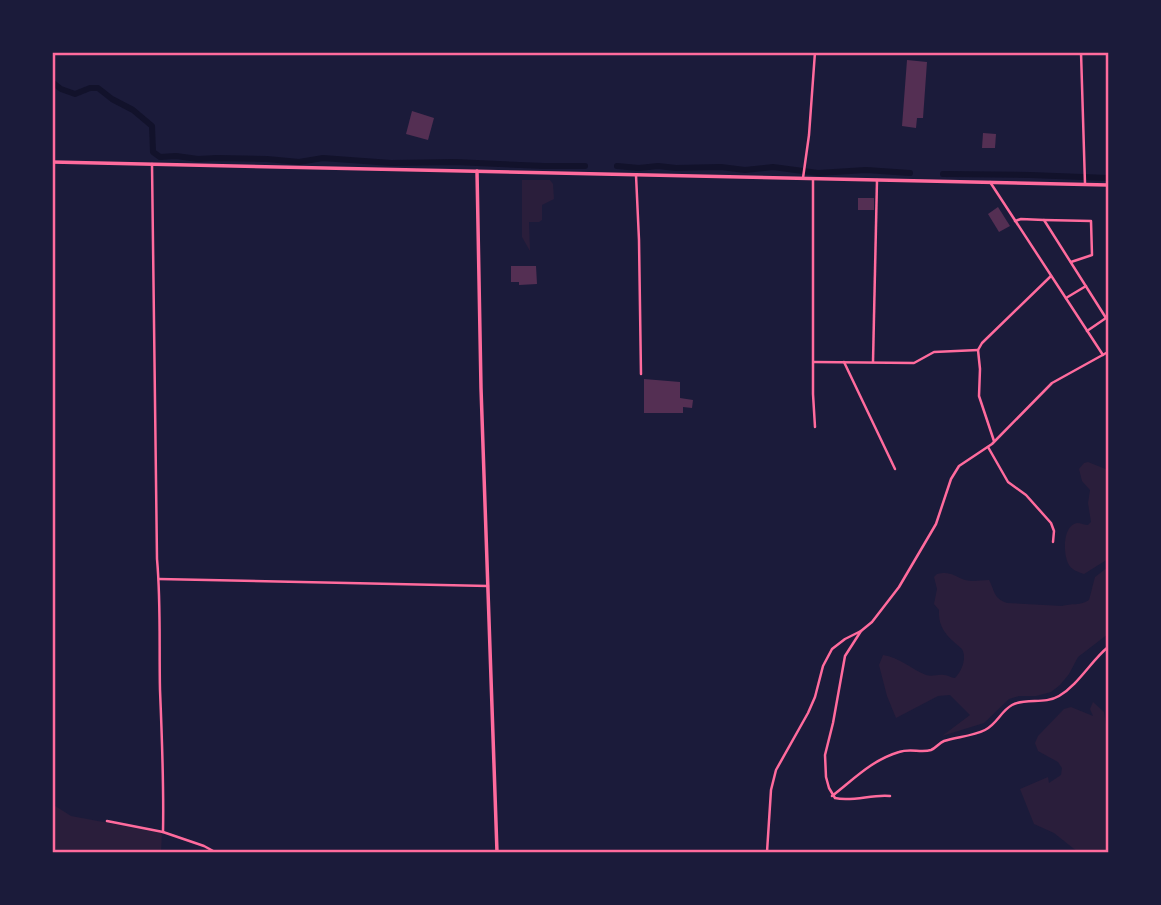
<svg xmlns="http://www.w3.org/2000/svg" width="1161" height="905" font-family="Lato,sans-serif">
<rect width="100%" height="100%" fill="#1b1b3a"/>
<g fill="#2a1e3b">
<path d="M522 180H550L553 184 554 199 542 205V220L539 222H529L530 251 522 237Z"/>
<path d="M1088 462 1108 470V559L1084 574C1078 572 1072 570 1069 565 1063 555 1062 526 1077 523 1081 523 1084 525 1088 525L1091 522 1088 503 1090 490 1082 481 1079 469 1084 463Z"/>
<path d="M1108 567V634L1078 657 1069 674 1060 685 1051 692 1036 696H1019L1009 699 984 723 942 736 970 715 950 695 938 696 896 718 887 696 880 669 879 665 883 655C899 657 911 669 926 675 933 677 938 674 944 675 948 675 951 678 955 678 962 671 967 658 962 649 948 637 938 629 939 610L934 604 937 589 934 577 937 574C951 571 953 576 965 580 973 582 981 580 989 580 995 591 993 598 1007 603L1062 606C1071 603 1081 606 1089 600L1095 577Z"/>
<path d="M1093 702 1104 712 1108 736V852H1078L1054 833 1034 824 1020 789 1048 777 1049 783 1061 775 1062 768 1058 762 1038 751 1035 743 1038 736 1064 709 1071 707 1093 716 1090 709Z"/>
<path d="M52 804 71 816 162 833 161 852H53Z"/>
</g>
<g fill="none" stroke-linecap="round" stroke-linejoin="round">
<g stroke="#12122b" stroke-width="6">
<path d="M52 82 61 89 75 94 90 88H98L112 99 133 110 152 126 153 152 160 157 176 156 198 159 217 158 267 159 299 162 323 158 391 163 455 162 544 166H585"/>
<path d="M617 166 639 168 658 166 676 168 721 167 745 170 773 167 818 173 866 170 910 173"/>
<path d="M943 174 1030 175 1108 178"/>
</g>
</g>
<g fill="#542f53">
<path d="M907 60 927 62 923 118H917L916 128 902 126Z"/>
<path d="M412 111 434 118 428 140 406 134Z"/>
<path d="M983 133 996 134 995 148H982Z"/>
<rect x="858" y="198" width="16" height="12"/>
<path d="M998 207 1010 226 999 232 988 214Z"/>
<path d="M511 266H536L537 284 519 285V282H511Z"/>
<path d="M644 379 680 382V398L693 400 692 408 683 407V413H644Z"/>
</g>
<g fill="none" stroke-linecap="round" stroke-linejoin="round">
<g stroke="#ff6b9d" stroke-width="2.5">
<path d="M1081 52 1085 184"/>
<path d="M636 175 639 240 641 374"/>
<path d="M803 178 809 135 815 52"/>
<path d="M813 179V394L815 427"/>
<path d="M990 182 1103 355"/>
<path d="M1044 220 1091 221 1092 255 1071 262"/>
<path d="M1015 221 1021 219 1044 220 1106 318 1087 331"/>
<path d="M1066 298 1086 286"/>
<path d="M814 362 914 363 934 352 978 350"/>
<path d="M844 362 895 469"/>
<path d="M873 362 877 180"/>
<path d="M994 441 979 396 980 369 978 350 982 343 1051 276"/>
<path d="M988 447 1008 482 1026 495 1051 523 1054 531 1053 542"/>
<path d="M159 579 488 586"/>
<path d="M861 631 845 656 833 723 825 755 826 777 829 788 835 798C853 802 872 794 890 796"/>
<path d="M832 796C854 779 872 760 899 752 910 748 921 753 931 750 936 748 939 743 944 741 957 737 973 736 985 730 997 724 1001 711 1012 705 1026 697 1044 705 1059 696 1079 684 1091 661 1108 647"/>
<path d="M107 821 163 832C164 784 162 737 160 690 159 646 161 603 157 559L152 164"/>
<path d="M163 832 204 846 215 852"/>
<path d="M767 852 771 790 776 770 808 713 815 697 823 666 832 649 845 639 861 631 872 622 899 587 936 524 951 479 959 466 992 444 1052 383 1108 352"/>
</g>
<path stroke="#ff6b9d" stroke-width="3.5" d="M477 171 481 388 497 852"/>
<path stroke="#ff6b9d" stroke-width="3.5" d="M52 162 1108 185"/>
</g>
<rect width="1161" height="905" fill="none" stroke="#1b1b3a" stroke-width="108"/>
<rect x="54" y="54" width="1053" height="797" fill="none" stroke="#ff6b9d" stroke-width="2.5"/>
</svg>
